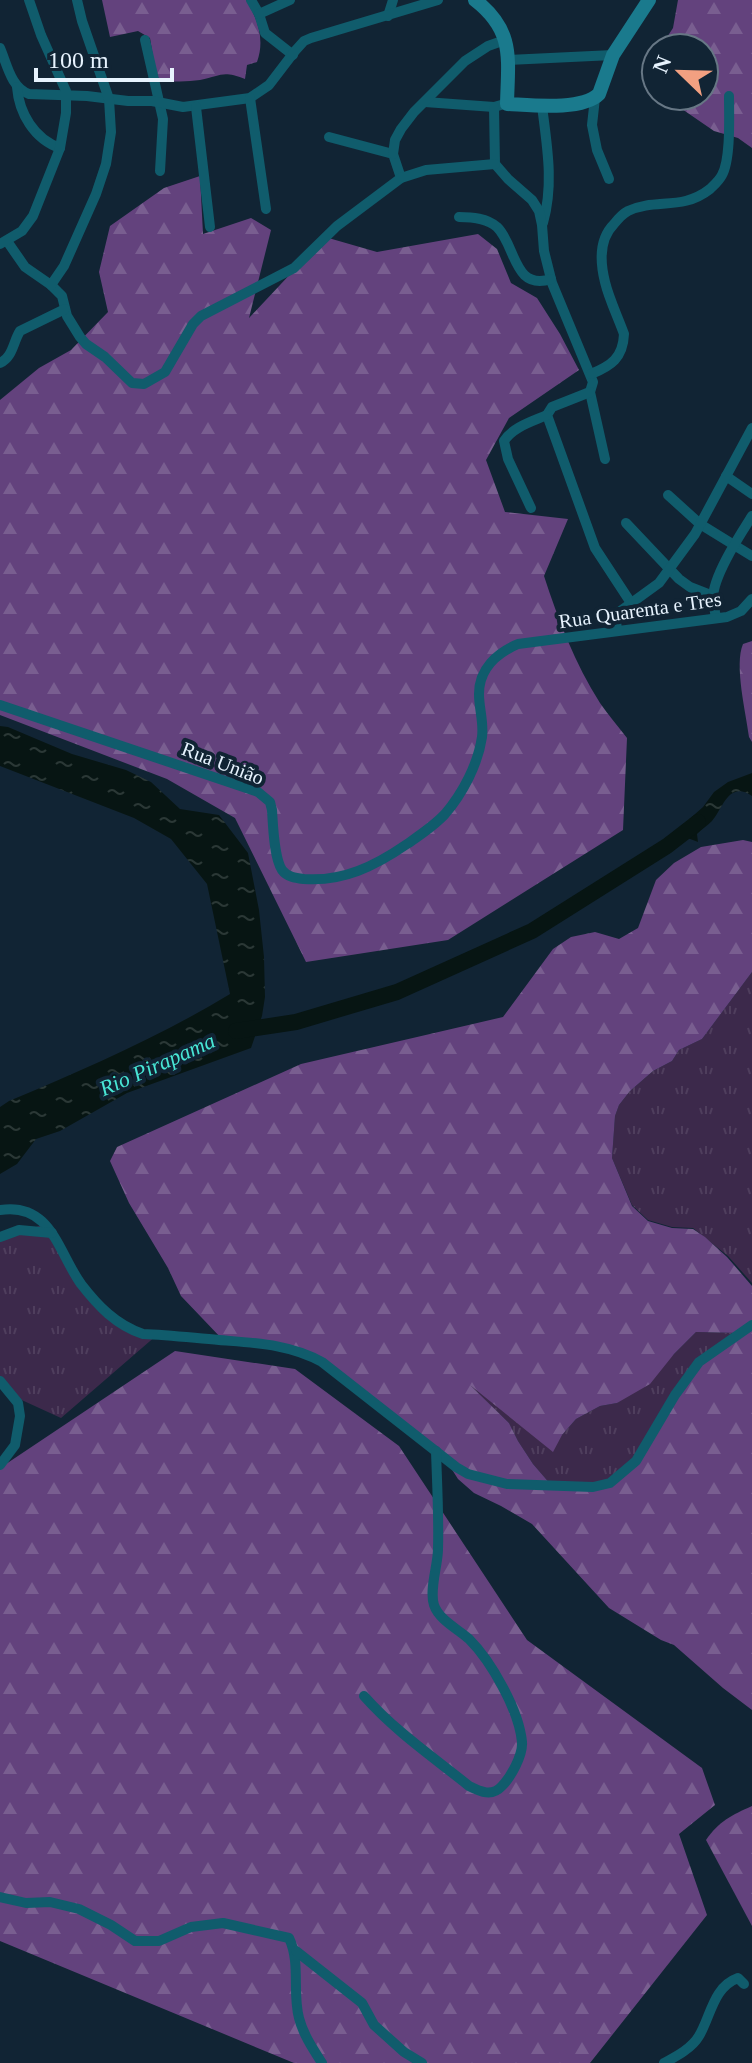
<svg xmlns="http://www.w3.org/2000/svg" width="752" height="2063" font-family="'Times New Roman',serif">
<defs>
<pattern id="grass-tufts" width="24" height="20" patternUnits="userSpaceOnUse" patternTransform="scale(2)"><rect width="24" height="20" fill="#3c294b"/><path d="M3 7l-1-3M5 7V3M7 7l1-3M15 17l-1-3M17 17v-4M19 17l1-3" fill="none" stroke="#4f3e5d"/></pattern>
<pattern id="forest-firs" width="22" height="20" patternUnits="userSpaceOnUse" patternTransform="scale(2)"><rect width="22" height="20" fill="#63427d"/><path d="M5 1l3.5 6h-7zM16 11l3.5 6h-7z" fill="#795e90"/></pattern>
<pattern id="water-ripples" width="26" height="14" patternUnits="userSpaceOnUse" patternTransform="scale(2)"><rect width="26" height="14" fill="#071513"/><path d="M2 4q2-2 4 0t4 0M15 11q2-2 4 0t4 0" fill="none" stroke="#2b3836"/></pattern>
</defs>
<rect width="100%" height="100%" fill="#112434"/>
<g fill="url(#grass-tufts)">
<path d="M752 972V1283L728 1256 693 1228 672 1227 648 1220 632 1205 612 1158 615 1116 619 1105 630 1091 653 1071 672 1061 679 1050 702 1039Z"/>
<path d="M45 1224 108 1316 157 1335 61 1418 13 1396 0 1380V1239Z"/>
<path d="M696 1332 739 1333 643 1450 610 1483 552 1486 533 1464 518 1441 509 1423 454 1370 562 1435 576 1419 600 1406 617 1403 674 1354Z"/>
</g>
<g fill="url(#forest-firs)" fill-rule="evenodd">
<path d="M102 0H246C258 19 265 40 257 62L247 65 245 79C222 70 221 76 200 80 187 82 173 81 160 82L155 69 150 38 138 31 110 37Z"/>
<path d="M678 0H752V148L738 138 714 131 663 96H704V48H660L673 28Z"/>
<path d="M200 176 203 234 251 218 271 230 249 318 325 237 377 252 478 234 497 249 511 283 537 298 560 334 579 370 509 418 486 460 505 512 568 519 544 576C558 619 575 664 600 703 608 715 618 726 627 738L623 830 448 940 306 962 235 818 167 779 0 715V400L39 368 71 350 108 312 99 272 110 226 164 188Z"/>
<path d="M752 641V742L749 737C746 713 734 665 743 644Z"/>
<path d="M743 840 752 842V972L702 1039 679 1050 672 1061 653 1071 630 1091 619 1105 615 1116 612 1158 632 1206 648 1221 672 1228 693 1229 705 1237 727 1257 752 1286V1710L723 1688 674 1645 661 1640 609 1608 532 1524 501 1506 474 1493 458 1479 444 1457 308 1355 223 1340 181 1296 168 1268 129 1203 110 1161 117 1147 301 1064 503 1017 553 949 571 937 595 932 619 939 638 928 656 880 674 863 701 847ZM696 1332 739 1333 699 1362 624 1472 593 1487 552 1486 533 1464 518 1441 509 1423 470 1385 553 1452 562 1435 576 1419 600 1406 617 1403 650 1384 674 1354Z"/>
<path d="M175 1351 295 1369 399 1446 527 1640 702 1768 715 1805 679 1834 707 1915 590 2063H294L0 1941V1468Z"/>
<path d="M752 1806V1926L706 1840C719 1821 732 1815 752 1806Z"/>
</g>
<g fill="url(#water-ripples)">
<path d="M0 726 8 727 72 754 126 770 151 782 180 809 219 815 248 853 259 910 264 957 265 997 262 1016 251 1048 127 1093 60 1131 36 1139 17 1164 0 1174V1107L9 1101C85 1069 161 1036 230 994L207 884 171 839 134 818 0 766Z"/>
<path d="M752 773V796C728 780 723 809 712 821 707 826 702 829 697 834L698 842 685 837 678 829 703 807 714 792 728 782Z"/>
</g>
<g fill="none" stroke-linecap="round" stroke-linejoin="round">
<path stroke="#071513" stroke-width="16" d="M236 1031 296 1022 397 992 532 931 667 846 698 822"/>
<g stroke="#105c6c" stroke-width="10">
<path d="M251 0 259 14 265 33 293 55"/>
<path d="M259 14 290 0"/>
<path d="M388 16 393 0"/>
<path d="M145 40 163 119 160 171"/>
<path d="M0 48C7 64 11 88 29 94L87 96 128 101H152L183 107 250 98 269 85 295 51 304 41 311 38 438 0"/>
<path d="M508 60 613 55"/>
<path d="M17 87C19 113 34 139 60 148"/>
<path d="M250 98 266 209"/>
<path d="M595 98 592 125 597 150 609 179"/>
<path d="M425 102 494 107 501 105"/>
<path d="M542 106C547 146 554 184 543 223"/>
<path d="M196 107 210 227"/>
<path d="M494 107 495 164 508 179 532 200 539 211 542 225 544 251 552 283 593 382 590 392 605 459"/>
<path d="M329 137 393 154 401 178"/>
<path d="M393 154 395 140 401 129 414 112 465 61 488 46 505 40"/>
<path d="M459 217C472 217 487 218 497 227 516 245 513 291 551 279"/>
<path d="M7 241 25 267 51 285 62 296 67 316 80 337 86 344 105 357 132 383 144 384 165 372 193 324 201 316 294 268 337 226 401 178 426 170 495 164"/>
<path d="M0 244 22 231 33 216 60 148 66 113V91L41 35 29 0"/>
<path d="M51 285 64 266 96 194 106 164 111 132 109 99 82 21 77 0"/>
<path d="M0 363C13 357 13 342 20 331L65 309"/>
<path d="M591 374C611 366 623 358 624 334 618 317 609 299 605 282 600 262 599 239 614 224 618 219 622 214 628 211 656 198 682 211 710 189 714 185 719 181 722 175 731 159 729 115 729 96"/>
<path d="M590 392 552 407 547 415 595 548 631 603"/>
<path d="M726 476 752 494"/>
<path d="M668 495 700 524 752 556"/>
<path d="M531 508 508 459 504 441C513 427 531 422 547 415"/>
<path d="M626 523 679 579 690 587 713 596"/>
<path d="M716 618C715 611 713 605 713 598 713 576 740 535 752 516"/>
<path d="M617 631 616 620 619 612 659 583 695 534 752 428"/>
<path d="M0 705 258 792 270 802 272 810C273 825 274 858 282 870 287 877 296 878 304 879 343 882 375 866 407 844 420 835 434 826 445 814 463 793 478 764 482 737 484 722 479 709 479 694 479 669 497 653 518 644L727 617 741 611 752 599"/>
<path d="M0 1210C51 1202 58 1252 81 1284 98 1306 116 1325 143 1334 169 1335 194 1338 219 1340 255 1343 290 1344 322 1362L456 1467 468 1474 507 1484 593 1487 610 1483 636 1461 675 1395 699 1362 752 1325"/>
<path d="M0 1237 19 1230 52 1233"/>
<path d="M0 1381 18 1403 20 1416 15 1445 0 1465"/>
<path d="M364 1696C395 1731 433 1757 469 1786 481 1792 492 1797 502 1786 511 1777 523 1755 522 1742 519 1710 491 1661 469 1639 458 1629 439 1620 434 1605 429 1590 438 1565 438 1549 439 1517 437 1483 436 1451"/>
<path d="M0 1897 26 1903 50 1902 79 1909 111 1925 135 1941H159L191 1927 223 1923 289 1938C301 1963 292 1992 299 2018 303 2034 313 2049 322 2063"/>
<path d="M296 1951 362 2003 374 2025 404 2052 422 2063"/>
<path d="M664 2063C677 2056 692 2048 699 2036 711 2016 713 1987 738 1978L744 1984"/>
</g>
<path stroke="#1a7a8d" stroke-width="14" d="M475 0C515 31 508 59 507 104 530 105 582 111 599 94L613 55 649 0"/>
</g>
<g text-anchor="middle" stroke-width="8" stroke-linejoin="round" paint-order="stroke">
<g font-size="20" fill="#e7f3fe" stroke="#112434">
<text transform="translate(640 610) rotate(-8)" y="7">Rua Quarenta e Tres</text>
<text transform="translate(223 763) rotate(21)" y="7">Rua União</text>
</g>
<g font-size="22" font-style="italic" fill="#48e6d5" stroke="#112434">
<text transform="translate(157 1064) rotate(-24)" y="8">Rio Pirapama</text>
</g>
</g>
<g transform="translate(680 72) rotate(293)"><circle r="38" fill="#112434" stroke="#677785" stroke-width="2"/>
<path d="M0-6L14 30L0 20L-14 30Z" fill="#f2a081"/>
<text y="-12" font-size="22" font-weight="bold" text-anchor="middle" fill="#e7f3fe">N</text>
</g>
<path d="M36 68v12h136v-12" fill="none" stroke="#e7f3fe" stroke-width="4"/>
<text x="48" y="68" font-size="24" fill="#e7f3fe" stroke="#112434" stroke-width="6" paint-order="stroke">100 m</text>
</svg>
